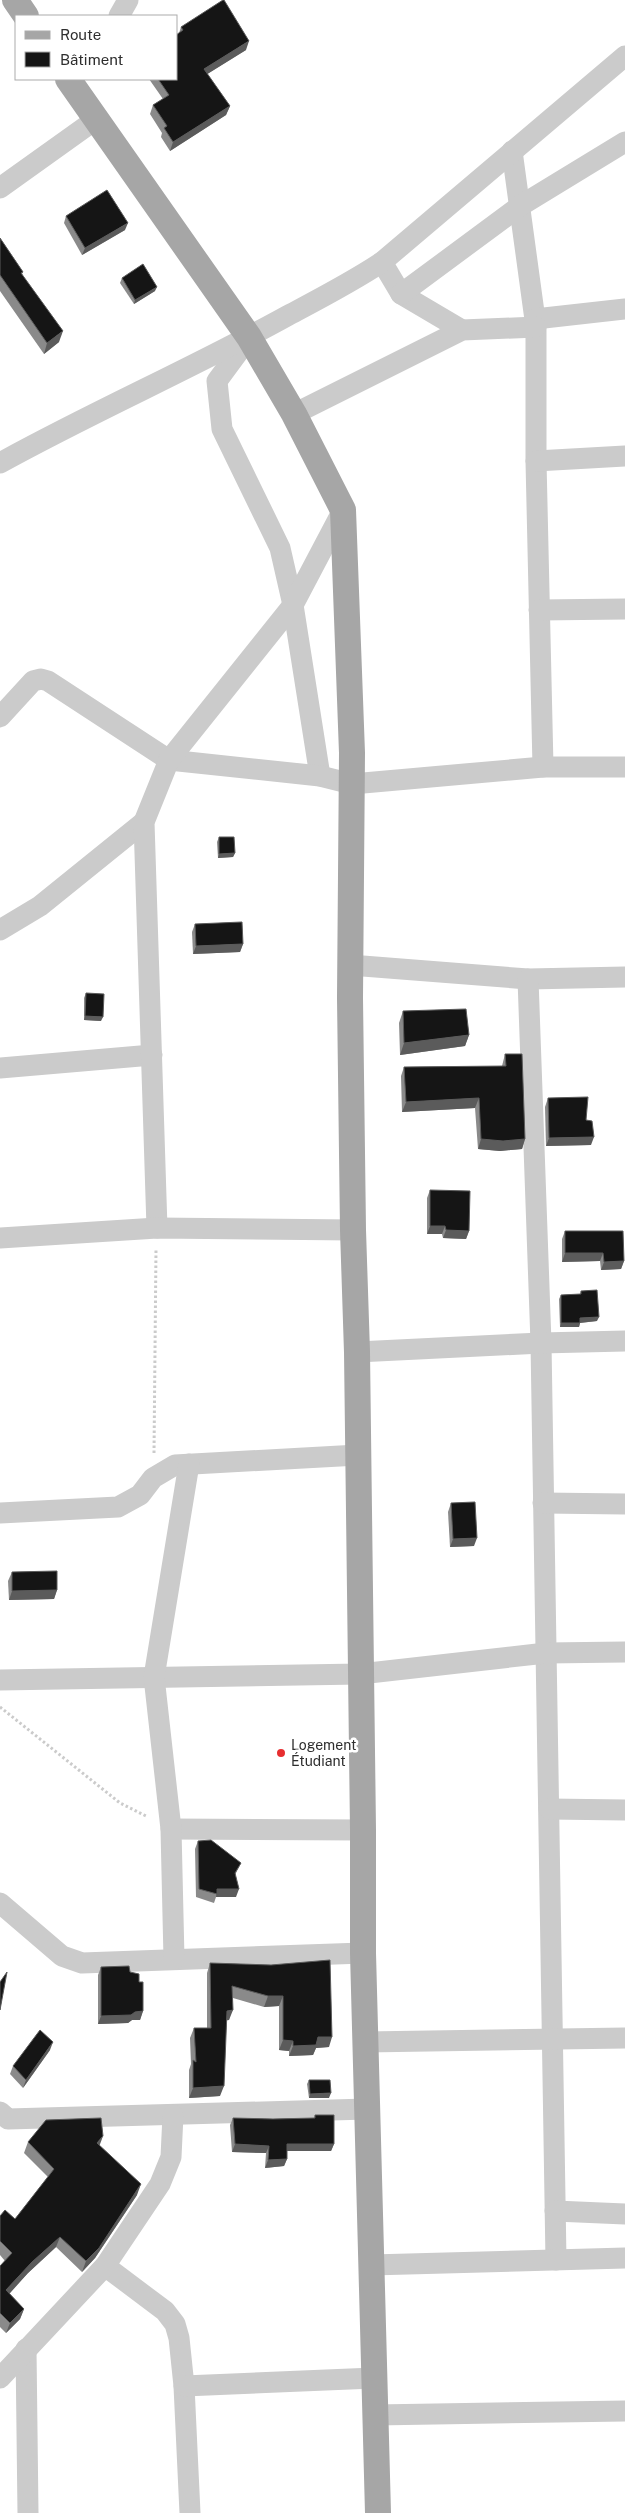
<svg xmlns="http://www.w3.org/2000/svg" width="625" height="2513" font-family="'Public Sans',sans-serif">
<rect width="100%" height="100%" fill="#fff"/>
<g fill="none" stroke-linecap="round" stroke-linejoin="round">
<g stroke="#cbcbcb" stroke-width="3" stroke-dasharray="2.5 2.5" stroke-linecap="butt">
<path d="M154 1453 156 1249"/>
<path d="M0 1707 120 1803 148 1817"/>
</g>
<g stroke="#cbcbcb" stroke-width="21">
<path d="M119 16 128 0"/>
<path d="M512 151 536 327V461L543 767"/>
<path d="M0 188 95 120"/>
<path d="M382 262 401 294 462 330"/>
<path d="M401 294 520 206 625 142"/>
<path d="M535 319 625 309"/>
<path d="M248 339 217 381 222 429 280 548 293 605 320 776"/>
<path d="M294 414 462 330 536 327"/>
<path d="M536 461 625 456"/>
<path d="M0 463C94 411 193 368 287 316 319 299 352 282 382 262L625 56"/>
<path d="M539 610 625 609"/>
<path d="M0 717 33 681 41 679 48 681 169 760 320 776 352 784 543 767H625"/>
<path d="M0 930 40 906 144 822"/>
<path d="M350 965 528 979 625 977"/>
<path d="M528 979 541 1343 556 2260"/>
<path d="M0 1068 152 1055"/>
<path d="M157 1228 144 822 169 760 293 605 343 510"/>
<path d="M0 1238 157 1228 353 1230"/>
<path d="M357 1352 541 1343 625 1341"/>
<path d="M543 1503 625 1504"/>
<path d="M0 1513 118 1507 140 1495 153 1478 175 1465 358 1455"/>
<path d="M0 1680 360 1674 546 1653 625 1652"/>
<path d="M549 1809 625 1810"/>
<path d="M171 1829 363 1830"/>
<path d="M0 1903 62 1956 82 1963 363 1953"/>
<path d="M174 1959 171 1829 154 1677 189 1464"/>
<path d="M365 2042 625 2038"/>
<path d="M0 2112 8 2119 367 2109"/>
<path d="M555 2211 625 2214"/>
<path d="M371 2265 625 2258"/>
<path d="M105 2266 165 2311 175 2324 179 2338 184 2386 190 2513"/>
<path d="M26 2349 28 2513"/>
<path d="M0 2378 105 2266 160 2184 171 2157 173 2115"/>
<path d="M184 2386 374 2378"/>
<path d="M375 2415 625 2411"/>
</g>
<g stroke="#a6a6a6" stroke-width="26">
<path d="M15 0 26 16"/>
<path d="M68 79 249 337 294 414 343 510 352 753 350 998 353 1230 357 1352 363 1830V1953L378 2513"/>
</g>
</g>
<g fill="#8a8a8a">
<path d="M181 27 246 50 207 74 230 106 226 115 170 151 161 137 162 133 150 114 153 105 163 99 149 79H176L179 33Z"/>
<path d="M66 216 125 230 82 255 64 223Z"/>
<path d="M0 238 23 272 22 274 59 342 44 354 0 291Z"/>
<path d="M122 278 155 291 134 304 120 283Z"/>
<path d="M219 837 235 853 233 857 218 858 217 842Z"/>
<path d="M195 924 243 944 240 952 193 954 192 932Z"/>
<path d="M86 993 101 1021 84 1020V998Z"/>
<path d="M403 1011 469 1035 465 1046 400 1055 399 1023Z"/>
<path d="M505 1054 525 1139 522 1149 500 1151 478 1149 475 1108 402 1112 401 1076 404 1067 502 1066Z"/>
<path d="M548 1098 586 1120 591 1145 546 1146 545 1107Z"/>
<path d="M430 1190 469 1231 466 1239 443 1238 442 1234H427V1198Z"/>
<path d="M565 1231 624 1261 621 1269 601 1270 600 1261 562 1262V1239Z"/>
<path d="M581 1291 597 1321 580 1323 579 1327H560L559 1299 561 1295 580 1294Z"/>
<path d="M451 1503 474 1546 450 1547 448 1512Z"/>
<path d="M12 1572 57 1590 54 1599 9 1600 8 1581Z"/>
<path d="M198 1841 241 1863 235 1875 236 1897H216L214 1903 196 1897 195 1849Z"/>
<path d="M210 1963 271 1965 329 2047 316 2048 313 2055 289 2056V2051L279 2050V2006L264 2007 233 1998 229 2020H227L220 2096 189 2098V2070L191 2064 190 2038 194 2028H207V1973Z"/>
<path d="M101 1967 130 1972 139 1982 143 2011 140 2020H132L128 2023 98 2024V1975Z"/>
<path d="M50 2050 23 2088 10 2074 13 2066Z"/>
<path d="M309 2080 329 2098H309L307 2084Z"/>
<path d="M315 2115 334 2144 331 2151H287V2159L284 2166 265 2168 266 2153 232 2152 230 2125 233 2118 273 2119 314 2118Z"/>
<path d="M28 2142 99 2145 137 2195 95 2258 82 2272 56 2247 28 2273 9 2293 24 2309 20 2319 6 2333 0 2327V2266L5 2261 0 2255V2216L15 2219 48 2177 24 2153Z"/>
</g>
<g fill="#5b5b5b">
<path d="M249 41 246 50 201 78 204 69Z"/>
<path d="M230 106 226 115 170 151 173 142Z"/>
<path d="M128 223 125 230 82 255 85 248Z"/>
<path d="M157 287 155 291 134 304 135 300Z"/>
<path d="M63 331 59 342 44 354 47 343Z"/>
<path d="M235 853 233 857 218 858 219 854Z"/>
<path d="M243 944 240 952 193 954 196 946Z"/>
<path d="M85 1016 103 1017 101 1021 84 1020Z"/>
<path d="M469 1035 465 1046 400 1055 404 1043Z"/>
<path d="M479 1098 475 1108 402 1112 406 1102Z"/>
<path d="M594 1137 591 1145 546 1146 549 1138Z"/>
<path d="M481 1139H525L522 1149 500 1151 478 1149Z"/>
<path d="M430 1226H445L442 1234H427Z"/>
<path d="M446 1230 469 1231 466 1239 443 1238Z"/>
<path d="M565 1253H603L600 1261 562 1262Z"/>
<path d="M624 1261 621 1269 601 1270 604 1262Z"/>
<path d="M599 1317 597 1321 579 1323 580 1318Z"/>
<path d="M561 1323H580L579 1327H560Z"/>
<path d="M477 1538 474 1546 450 1547 453 1539Z"/>
<path d="M57 1590 54 1599 9 1600 12 1591Z"/>
<path d="M217 1889H239L236 1897H216Z"/>
<path d="M268 1996H283L279 2006 264 2007Z"/>
<path d="M233 2010 229 2020 223 2021 227 2011Z"/>
<path d="M143 2011 140 2020H132L128 2023 98 2024 101 2016Z"/>
<path d="M318 2037H332L329 2047 316 2048 313 2055 289 2056 293 2046Z"/>
<path d="M283 2040 293 2041 289 2051 279 2050Z"/>
<path d="M53 2042 50 2050 23 2088 26 2080Z"/>
<path d="M224 2086 220 2096 189 2098 193 2088Z"/>
<path d="M331 2093 329 2098H309L310 2094Z"/>
<path d="M103 2136 99 2147 97 2143Z"/>
<path d="M235 2144 269 2146 266 2153 232 2152Z"/>
<path d="M287 2144H334L331 2151H284Z"/>
<path d="M287 2159 284 2166 265 2168 268 2160Z"/>
<path d="M141 2184 137 2195 95 2258 82 2272 86 2261Z"/>
<path d="M60 2237 56 2247 28 2273 3 2301 6 2290 32 2262Z"/>
<path d="M24 2309 20 2319 6 2333 10 2323Z"/>
</g>
<g fill="#151515" stroke="#5b5b5b">
<path d="M223 0H224L249 41 204 69 230 106 173 142 164 128 167 126 153 105 169 95 158 79H176V35L183 30 181 27Z"/>
<path d="M107 190 128 223 85 248 66 216Z"/>
<path d="M0 238 23 272 21 273 63 331 47 343 0 275Z"/>
<path d="M143 264 157 287 135 300 122 278Z"/>
<path d="M219 837H234L235 853 219 854Z"/>
<path d="M242 922 243 944 196 946 195 924Z"/>
<path d="M86 993 104 994 103 1017 85 1016Z"/>
<path d="M466 1009 469 1035 404 1043 403 1011Z"/>
<path d="M505 1054H522L525 1139 503 1141 481 1139 479 1098 406 1102 404 1067 506 1066Z"/>
<path d="M588 1097 586 1120 592 1121 594 1137 549 1138 548 1098Z"/>
<path d="M430 1190 470 1191 469 1231 446 1230 445 1226H430Z"/>
<path d="M565 1231H623L624 1261 604 1262 603 1253H565Z"/>
<path d="M597 1290 599 1317 580 1318V1323H561V1295L581 1294V1291Z"/>
<path d="M475 1502 477 1538 453 1539 451 1503Z"/>
<path d="M57 1571V1590L12 1591V1572Z"/>
<path d="M211 1840 241 1863 235 1873 239 1889H217V1894L199 1889 198 1841Z"/>
<path d="M330 1960 332 2037H318L316 2045 293 2046V2041L283 2040V1996H268L232 1986 233 2010 227 2011 224 2086 193 2088V2060L196 2062 194 2028H211L210 1963 271 1965Z"/>
<path d="M129 1966 130 1972 139 1974V1982H143V2011L135 2012 131 2015 101 2016V1967Z"/>
<path d="M7 1972 0 2010V1982Z"/>
<path d="M40 2030 53 2042 26 2080 13 2066Z"/>
<path d="M309 2080H330L331 2093 310 2094Z"/>
<path d="M315 2115H334V2144H287V2159L268 2160 269 2146 235 2144 233 2118 273 2119 315 2118Z"/>
<path d="M101 2118 103 2136 97 2143 141 2184 99 2248 86 2261 60 2237 32 2262 6 2290 24 2309 10 2323 0 2313V2266L12 2253 0 2241V2216L5 2210 15 2219 54 2169 28 2142 46 2120Z"/>
</g>
<circle fill="#e72e30" stroke="#fff" stroke-width="2" cx="281" cy="1753" r="5"/>
<g text-anchor="middle" stroke-width="5" stroke-linejoin="round" paint-order="stroke">
<g font-size="14" fill="#2e2e2e" stroke="#fff" text-anchor="start">
<text x="291" y="1750">Logement<tspan x="291" dy="16">Étudiant</tspan></text>
</g>
</g>
<rect x="15" y="15" width="162" height="65" fill="#ffffff" stroke="#ababab"/>
<rect x="25" y="31" width="25" height="8" fill="#a6a6a6" stroke="#ababab"/>
<text x="60" y="40" font-size="15" fill="#2e2e2e">Route</text>
<rect x="25" y="52" width="25" height="15" fill="#151515" stroke="#ababab"/>
<text x="60" y="65" font-size="15" fill="#2e2e2e">Bâtiment</text>
</svg>
